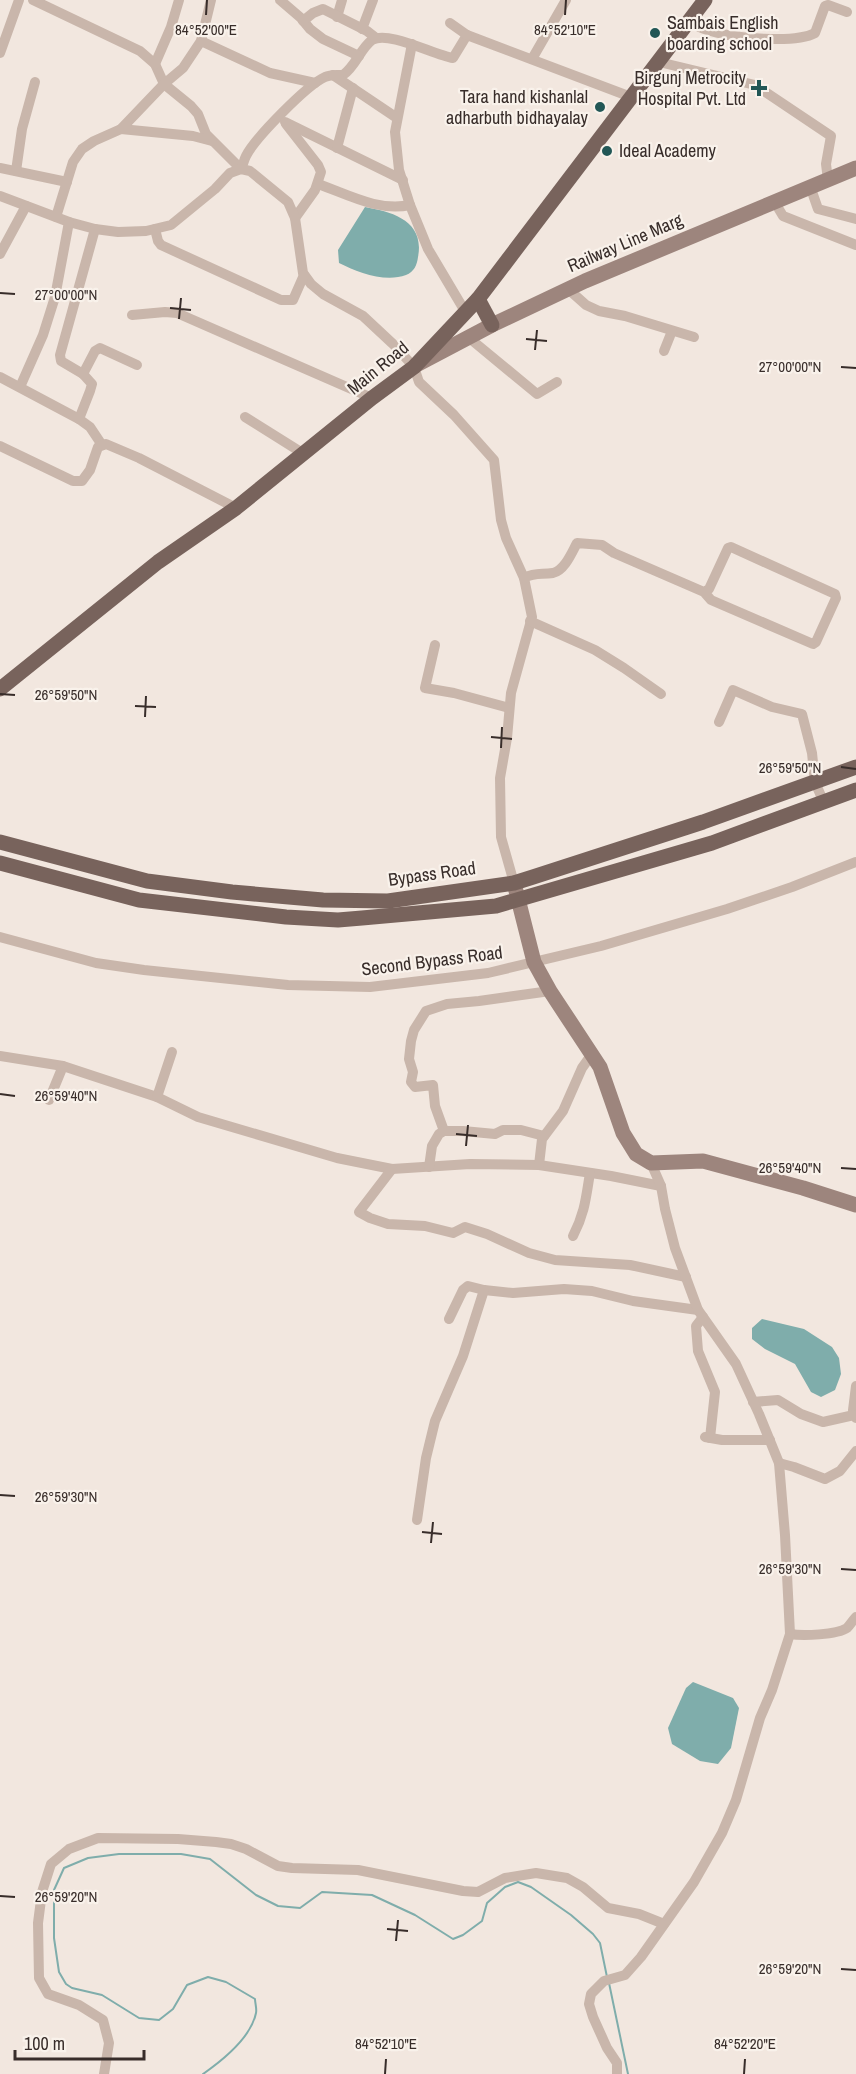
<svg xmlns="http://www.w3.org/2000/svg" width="856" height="2074" font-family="'Archivo Narrow',sans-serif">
<rect width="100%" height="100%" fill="#f2e7df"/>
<g fill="#7fadab">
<path d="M365 207C393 212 425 221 418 257 417 265 414 272 406 275 385 283 357 272 339 263L338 250Z"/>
<path d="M762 1319 804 1329 832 1347 839 1358 841 1374 835 1390 821 1397 811 1392 795 1364 765 1349 752 1339V1328Z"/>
<path d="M693 1682 733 1698 739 1708 731 1748 718 1764 700 1761 672 1744 668 1728 686 1688Z"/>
</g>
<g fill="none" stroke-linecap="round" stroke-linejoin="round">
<g stroke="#7fadab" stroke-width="2">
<path d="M609 1983 628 2074"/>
<path d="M203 2074C223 2060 251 2038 256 2013 257 2009 255 2003 255 1999L226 1982 208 1977 187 1985 173 2009 159 2020 139 2018 102 1995 72 1988 66 1984 59 1972 54 1938V1890L64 1868 88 1858 119 1854H181L210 1859 256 1895 278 1906 300 1908 322 1892 372 1895 415 1915 453 1939 463 1935 482 1921 487 1903 505 1887 518 1882 531 1887 571 1915 593 1934 600 1943 607 1977"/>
</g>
<g stroke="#c9b6ab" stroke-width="10">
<path d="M33 0 140 51 155 64 164 84 191 106 198 114 206 134 241 169C243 165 244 160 246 156 255 138 307 85 325 77 331 74 336 75 343 75 356 66 360 49 372 40 388 30 434 55 453 58L467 35 631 97"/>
<path d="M280 0 301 18 310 29 323 39 359 56"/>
<path d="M337 17 342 0"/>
<path d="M303 21 313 13 323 9 367 31 376 38"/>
<path d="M450 23 467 35"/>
<path d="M688 23C696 25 703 29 711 31 733 38 795 44 815 33L825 6 828 5 847 12"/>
<path d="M362 29 373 0"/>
<path d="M201 41 270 73 315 83"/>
<path d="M412 44 395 132 399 170 410 205 428 249 466 313"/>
<path d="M0 53 19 0"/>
<path d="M532 59 566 0"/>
<path d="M659 62 755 85 831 136 826 164 828 180"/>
<path d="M155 64 171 27 179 0"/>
<path d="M333 75 397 118"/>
<path d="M285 122 403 180"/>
<path d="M286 124 318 165 321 172 315 190 295 218"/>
<path d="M121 129 193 136 212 141"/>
<path d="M337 148 353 88"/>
<path d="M0 168 67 182"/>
<path d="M16 171 22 129 35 82"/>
<path d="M318 184C347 194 378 212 410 205"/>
<path d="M810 186 818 209 856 219"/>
<path d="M0 196 69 222 95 229 118 232 146 231 171 225 215 189 230 173 241 169 250 171 288 202 295 218 303 273 311 284 323 294 363 316 393 344 414 367 419 382 454 415 494 460 501 520 506 538 524 578 532 617 511 693 507 738 500 778 501 837 514 883"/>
<path d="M774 201 783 216 856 245"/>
<path d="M56 217 73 162 82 149 94 141 121 129 164 84 183 68 201 41 211 0"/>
<path d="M155 229 158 241 161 245 281 300H293L304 275"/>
<path d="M0 254 26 206"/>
<path d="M568 289 586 305 599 311 625 316 694 337"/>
<path d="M132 315 165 312 177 313 372 398"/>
<path d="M468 337 537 394 557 382"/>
<path d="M664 351 672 331"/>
<path d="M83 374 95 351 100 348 137 365"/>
<path d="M0 377 79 419 90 427 102 445"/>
<path d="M20 387 43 335 55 297 69 222"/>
<path d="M245 417 304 454"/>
<path d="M79 419 90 391 92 384 83 374 61 361 60 355 95 229"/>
<path d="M0 446 73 481H82L90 470 98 447 106 444 139 458 236 508"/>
<path d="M524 578C536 572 541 575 553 573 565 570 572 552 577 543L602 545 614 553 704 592 709 589 728 548 731 547 835 594 836 598 816 642 813 644 711 600 704 592"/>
<path d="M530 621 595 650 624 668 661 694"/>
<path d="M435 645 425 688 454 693 509 708"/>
<path d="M719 722 733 690 772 707 802 714 812 753 815 782 824 803"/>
<path d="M0 937 96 963 144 970 288 985 370 987 488 973 601 946 727 909 792 887 856 862"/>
<path d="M0 1056 63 1066 157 1097 198 1117 337 1158 392 1169 470 1164 539 1165 611 1176 661 1186"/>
<path d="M157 1097 172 1052"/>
<path d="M49 1100 63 1066"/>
<path d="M444 1131 435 1106 433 1085 415 1087 411 1082 413 1072 409 1059 411 1041 414 1030 426 1011 447 1004 479 1001 550 991"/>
<path d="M539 1165 542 1139 563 1111 582 1068 592 1054"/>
<path d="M429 1167 432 1146 439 1134 444 1131H463L495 1134 503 1130H521L544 1136"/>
<path d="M392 1169 359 1212 370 1218 388 1224 425 1226 453 1233 465 1227 487 1234 529 1253 555 1260 630 1265 686 1277"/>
<path d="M573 1236C585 1213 586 1197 590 1173"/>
<path d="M703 1317 696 1326 698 1351 715 1392 710 1438"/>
<path d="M449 1319 463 1290 468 1286 484 1290 513 1293 564 1289 592 1291 633 1301 698 1310"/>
<path d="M856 1386 853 1410 856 1418"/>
<path d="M753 1402 778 1400 801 1414 823 1422 854 1415"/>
<path d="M705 1437 722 1440H770"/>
<path d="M779 1463 794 1467 825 1479 840 1471 856 1451"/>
<path d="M417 1520 426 1458 435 1421 463 1356 484 1290"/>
<path d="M790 1634C802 1636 837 1635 847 1628 850 1625 853 1620 856 1617"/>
<path d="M104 2074 109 2043 103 2020 79 2005 48 1994 39 1978 38 1923 42 1892 51 1864 69 1849 98 1838 178 1839 216 1842 231 1844 246 1849 278 1866 292 1868 358 1870 463 1891 478 1892 505 1878 536 1873 567 1878 583 1887 608 1908 639 1914 664 1924"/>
<path d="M617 2074V2063L607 2048 593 2017 589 2004 591 1994 604 1981 625 1975 641 1957 694 1882 722 1833 736 1800 760 1718 772 1690 790 1634 785 1535 779 1463 759 1414 736 1364 698 1310 675 1248 665 1209 661 1186 651 1163"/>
</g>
<g stroke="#9d857d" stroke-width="15">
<path d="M418 364 492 325 585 281 856 168"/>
<path d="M514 883 534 962 550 991 600 1067 623 1133 636 1154 651 1163 703 1161 803 1188 856 1205"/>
</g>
<g stroke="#78635c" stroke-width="15">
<path d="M478 299 492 325"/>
<path d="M0 689 158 562 236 508 372 398 414 367 478 299 705 0"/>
<path d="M0 842 147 881 232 892 323 900 388 901 514 883 533 877 703 822 856 767"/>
<path d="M0 863 139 900 286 917 338 920 362 918 496 906 712 843 856 790"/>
</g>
</g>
<path fill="none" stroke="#382d2a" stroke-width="2" d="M206 15 207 0M565 15 566 0M0 293 15 294M170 308 191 310M179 319 181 298M526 339 547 341M535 350 537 330M841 367 856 368M0 694 15 695M135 706 156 707M145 717 146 696M491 737 512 739M501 748 502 727M841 767 856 769M0 1094 15 1096M456 1134 477 1136M466 1146 468 1125M841 1168 856 1169M0 1495 15 1496M422 1532 442 1534M431 1543 433 1522M841 1569 856 1570M0 1896 15 1897M387 1929 408 1931M396 1941 398 1920M841 1969 856 1970M385 2074 386 2059M744 2074 745 2059"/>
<g fill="#225756" stroke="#f9f2eb" stroke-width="2">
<circle cx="655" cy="33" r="6"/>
<path d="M756 79h6v6h6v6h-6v6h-6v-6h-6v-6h6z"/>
<circle cx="600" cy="107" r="6"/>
<circle cx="607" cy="151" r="6"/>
</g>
<g text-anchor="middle" stroke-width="4.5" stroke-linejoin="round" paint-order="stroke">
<g font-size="18" fill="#382d2a" stroke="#f9f2eb" text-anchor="start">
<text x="667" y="29">Sambais English<tspan x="667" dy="21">boarding school</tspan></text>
<text x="746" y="84" text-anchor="end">Birgunj Metrocity<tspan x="746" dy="21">Hospital Pvt. Ltd</tspan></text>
<text x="588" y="103" text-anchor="end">Tara hand kishanlal<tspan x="588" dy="21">adharbuth bidhayalay</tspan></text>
<text x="619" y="157">Ideal Academy</text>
</g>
<g font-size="18" fill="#382d2a" stroke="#f9f2eb">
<text transform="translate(625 243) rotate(-23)" y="6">Railway Line Marg</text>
<text transform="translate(378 368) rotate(-39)" y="6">Main Road</text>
<text transform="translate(432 874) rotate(-8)" y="6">Bypass Road</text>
<text transform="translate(432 961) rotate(-7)" y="6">Second Bypass Road</text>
</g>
</g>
<g font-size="15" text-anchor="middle" fill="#382d2a" stroke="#f9f2eb" stroke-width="4.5" stroke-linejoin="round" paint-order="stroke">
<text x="206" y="35">84°52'00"E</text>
<text x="565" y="35">84°52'10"E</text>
<text x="66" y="300">27°00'00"N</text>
<text x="790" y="372">27°00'00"N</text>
<text x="66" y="700">26°59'50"N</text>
<text x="790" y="773">26°59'50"N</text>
<text x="66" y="1101">26°59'40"N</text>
<text x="790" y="1173">26°59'40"N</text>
<text x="66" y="1502">26°59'30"N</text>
<text x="790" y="1574">26°59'30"N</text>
<text x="66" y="1902">26°59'20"N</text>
<text x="790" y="1974">26°59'20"N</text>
<text x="386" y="2049">84°52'10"E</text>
<text x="745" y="2049">84°52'20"E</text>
</g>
<path d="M15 2050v9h129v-9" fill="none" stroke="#382d2a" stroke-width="3"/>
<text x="24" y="2050" font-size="18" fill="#382d2a" stroke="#f9f2eb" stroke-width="4.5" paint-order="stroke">100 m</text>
</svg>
